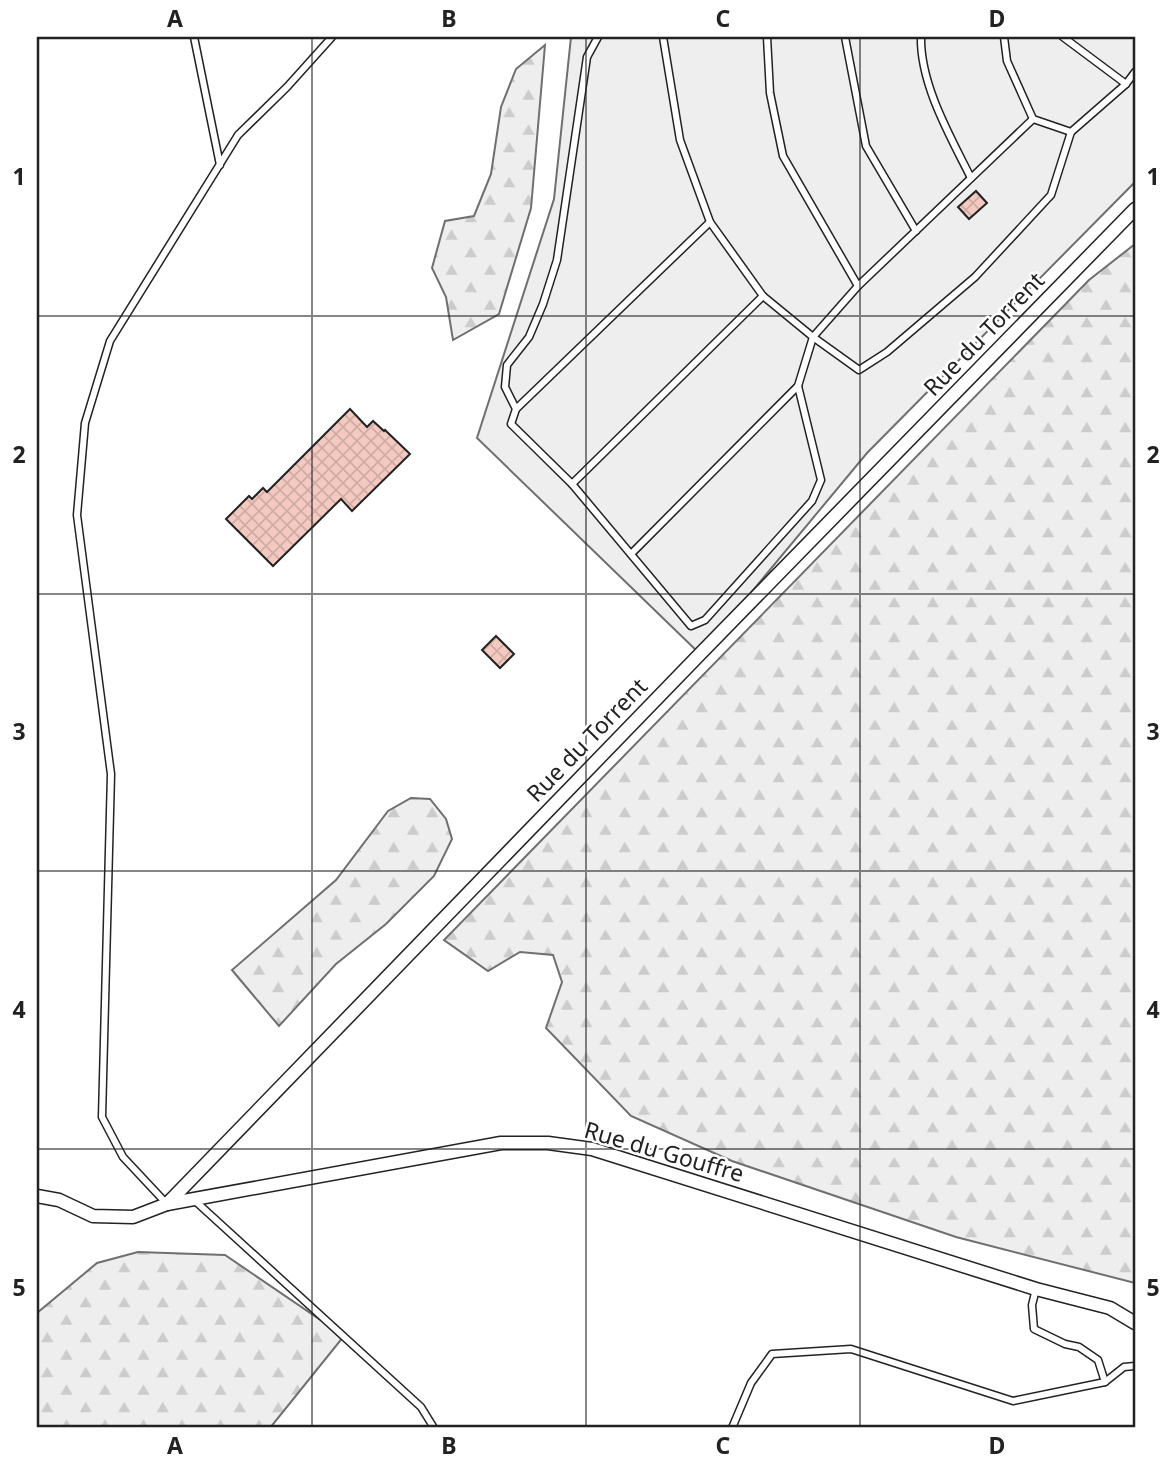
<svg xmlns="http://www.w3.org/2000/svg" width="1172" height="1465" font-family="'Noto Sans',sans-serif">
<defs>
<pattern id="forest-firs" width="22" height="20" patternUnits="userSpaceOnUse" patternTransform="scale(1.75)"><rect width="22" height="20" fill="#eee"/><path d="M5 1l3.5 6h-7zM16 11l3.5 6h-7z" fill="#ccc"/></pattern>
<pattern id="building-cross-hatch" width="8" height="8" patternUnits="userSpaceOnUse" patternTransform="scale(1.75)"><rect width="8" height="8" fill="#f3c9c0"/><path d="M0 0l8 8M0 8l8-8" fill="none" stroke="#d0aca5"/></pattern>
</defs>
<rect width="100%" height="100%" fill="#fff"/>
<g fill="url(#forest-firs)" stroke="#6f6f6f" stroke-width="2">
<path d="M545 45 531 208 499 314 453 340 446 297 432 268 445 221 474 216 491 174 501 107 516 69Z"/>
<path d="M1135 244V1283L956 1237 732 1161 631 1116 546 1028 562 982 553 955 520 952 488 971 444 940 1089 280Z"/>
<path d="M411 798 430 799 446 819 452 839 434 876 386 924 336 964 279 1026 232 970 336 880 388 811Z"/>
<path d="M138 1252 225 1255 344 1336 270 1428H37V1313L97 1263Z"/>
</g>
<path fill="#eee" stroke="#6f6f6f" stroke-width="2" d="M571 37H1135V182L867 453 700 654 477 438 554 199Z"/>
<g fill="url(#building-cross-hatch)" stroke="#222" stroke-width="2">
<path d="M976 191 987 203 969 219 958 207Z"/>
<path d="M350 409 367 427 373 421 384 431 385 430 410 454 352 511 341 499 273 566 226 519 249 496 252 499 263 488 267 492Z"/>
<path d="M496 636 514 654 500 668 482 650Z"/>
</g>
<g fill="none" stroke-linecap="round" stroke-linejoin="round">
<g stroke="#222" stroke-width="9">
<g id="service">
<path d="M194 37 220 165"/>
<path d="M663 37 680 140 710 222 763 296 813 337 859 370 887 352 975 277 1051 195 1071 132 1126 84 1135 72"/>
<path d="M767 37 770 93 783 156 858 286"/>
<path d="M845 37 866 146 916 231"/>
<path d="M921 37C920 84 950 136 971 178"/>
<path d="M1004 37 1007 61 1033 119 1071 132"/>
<path d="M1063 37 1126 84"/>
<path d="M710 222 516 409 511 424 572 484 691 626 705 620 812 501 821 480 798 386"/>
<path d="M516 409 505 387 507 365 529 337 543 304 557 260 587 57 598 37"/>
<path d="M572 484 763 296"/>
<path d="M631 554 798 386 813 337 858 286 1033 119"/>
<path d="M193 1199 421 1407 434 1428"/>
<path d="M167 1204 123 1157 102 1117 111 774 77 515 85 423 110 341 238 135 287 87 332 37"/>
<path d="M1036 1289 1032 1305 1034 1329 1065 1344 1079 1347 1098 1360 1105 1382"/>
<path d="M732 1428 751 1383 772 1354 851 1349 1013 1401 1105 1382 1124 1367 1135 1366"/>
</g>
</g>
<g stroke="#222" stroke-width="15">
<g id="minor">
<path d="M37 1196 59 1200 93 1216 133 1217 167 1204 700 654 1135 209"/>
<path d="M167 1204 501 1143H548L592 1149 1036 1289 1110 1308 1135 1323"/>
</g>
</g>
<use href="#service" stroke="#fff" stroke-width="6"/>
<use href="#minor" stroke="#fff" stroke-width="12"/>
</g>
<path fill="none" stroke="#222" stroke-width="2" stroke-opacity="0.55" d="M312 37V1428M586 37V1428M860 37V1428M37 316H1135M37 594H1135M37 871H1135M37 1149H1135"/>
<g text-anchor="middle" stroke-width="5" stroke-linejoin="round" paint-order="stroke">
<g font-size="23" fill="#222" stroke="#fff">
<text transform="translate(984 334) rotate(-46)" y="8">Rue du Torrent</text>
<text transform="translate(587 740) rotate(-46)" y="8">Rue du Torrent</text>
<text transform="translate(664 1152) rotate(16)" y="8">Rue du Gouffre</text>
</g>
</g>
<rect width="1172" height="1465" fill="none" stroke="#ffffff" stroke-width="77"/>
<rect x="38" y="38" width="1096" height="1388" fill="none" stroke="#222" stroke-width="2.5"/>
<g font-size="23" text-anchor="middle" font-weight="bold" fill="#222">
<text x="175" y="27">A</text>
<text x="449" y="27">B</text>
<text x="723" y="27">C</text>
<text x="997" y="27">D</text>
<text x="19" y="185">1</text>
<text x="1153" y="185">1</text>
<text x="19" y="463">2</text>
<text x="1153" y="463">2</text>
<text x="19" y="740">3</text>
<text x="1153" y="740">3</text>
<text x="19" y="1018">4</text>
<text x="1153" y="1018">4</text>
<text x="19" y="1296">5</text>
<text x="1153" y="1296">5</text>
<text x="175" y="1454">A</text>
<text x="449" y="1454">B</text>
<text x="723" y="1454">C</text>
<text x="997" y="1454">D</text>
</g>
</svg>
